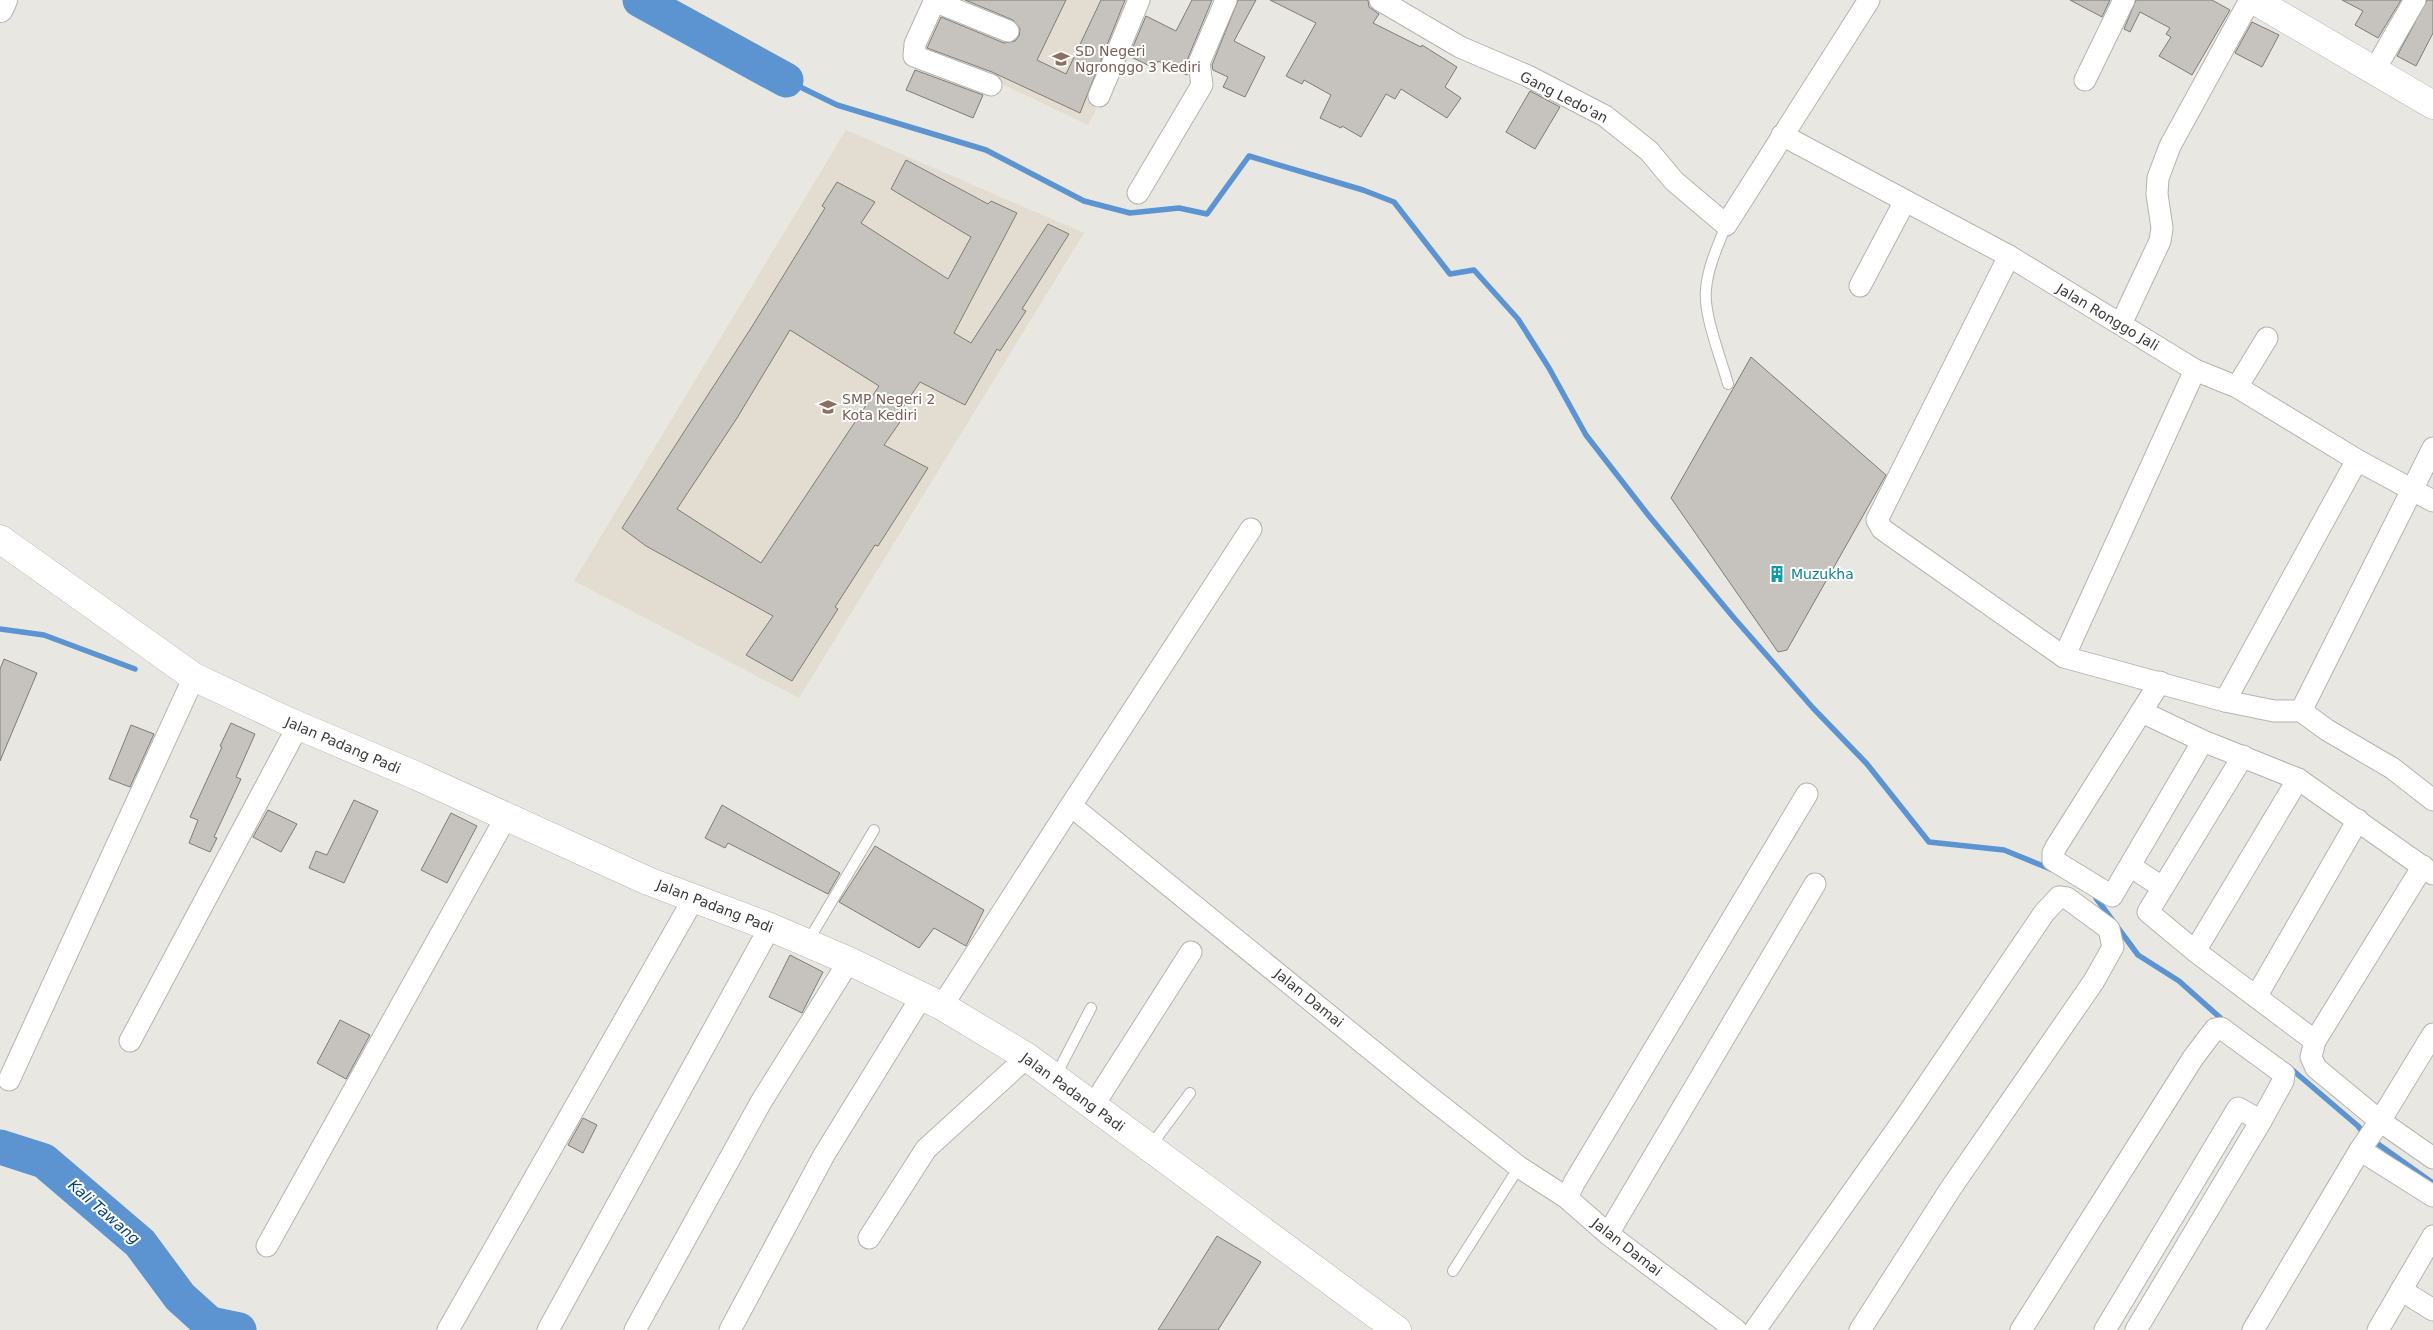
<svg xmlns="http://www.w3.org/2000/svg" width="2433" height="1330" font-family="'DejaVu Sans',sans-serif">
<rect width="100%" height="100%" fill="#e9e7e1"/>
<g fill="#e3dcd0">
<path d="M1027 0H1151L1088 125 992 79Z"/>
<path d="M846 130 1084 233 799 698 574 581Z"/>
</g>
<g fill="none" stroke-linecap="round" stroke-linejoin="round">
<g stroke="#5c93d1" stroke-width="5.5">
<path d="M786 80 837 105 986 150 1084 201 1130 213 1179 208 1207 214 1249 156 1363 190 1394 202 1450 274 1474 270 1518 319 1549 368 1586 435 1649 516 1734 618 1813 708 1867 764 1929 842 2004 850 2053 870"/>
<path d="M0 629 44 635 135 669"/>
<path d="M2096 898 2138 955 2179 981 2225 1022"/>
<path d="M2289 1067 2358 1126 2364 1134 2433 1183"/>
</g>
<g stroke="#5c93d1" stroke-width="35">
<path d="M640 0 786 80"/>
<path d="M0 1147 44 1161 140 1243 180 1297 210 1324 239 1330"/>
</g>
</g>
<g fill="#c6c3be" stroke="#7e7c77" fill-rule="evenodd">
<path d="M965 0H1066L1037 60 1066 74 1101 0H1125L1080 113 992 72 927 48 941 17 1004 43 1015 41 1019 36 1020 29 1013 20Z"/>
<path d="M1192 0H1212L1188 58 1187 75 1158 61 1154 68 1129 56 1146 16 1176 31Z"/>
<path d="M1238 0H1256L1234 41 1265 57 1245 97 1223 87 1228 77 1213 70 1212 65Z"/>
<path d="M1270 0H1368L1369 7 1379 14 1373 23 1421 47 1422 45 1457 67 1445 87 1461 98 1447 118 1401 89 1395 99 1386 94 1361 137 1342 126 1341 128 1320 118 1331 95 1304 80 1302 84 1286 76 1316 23Z"/>
<path d="M2070 0H2110L2102 17Z"/>
<path d="M2136 0H2212L2230 10 2192 75 2159 56 2171 37 2166 34 2170 28 2140 12 2130 32 2124 29Z"/>
<path d="M2342 0H2401L2378 38 2355 25 2363 11Z"/>
<path d="M2427 0H2433V33L2416 66 2397 56Z"/>
<path d="M2252 22 2279 35 2262 67 2235 53Z"/>
<path d="M915 70 983 95 973 118 906 90Z"/>
<path d="M1530 91 1560 107 1535 149 1506 132Z"/>
<path d="M906 160 988 204 991 201 1017 213 954 333 971 343 1048 224 1069 234 1022 309 1026 311 1000 351 997 349 965 405 920 382 895 419 900 422 884 445 928 468 878 546 875 545 835 607 838 609 792 681 746 655 773 616 646 546 622 528 753 325 825 208 822 206 837 182 875 202 861 223 948 279 971 237 891 189ZM790 330 879 386 761 563 677 509 737 418Z"/>
<path d="M1751 357 1886 475 1787 650 1778 652 1671 498Z"/>
<path d="M4 659 37 673 0 761V669Z"/>
<path d="M231 723 255 734 236 777 241 779 214 837 217 838 210 852 189 843 198 820 190 817 222 747 220 746Z"/>
<path d="M131 725 154 734 130 787 109 779Z"/>
<path d="M354 800 378 811 344 883 309 868 316 851 327 855Z"/>
<path d="M722 805 840 873 828 894 728 843 725 848 705 838Z"/>
<path d="M268 810 297 824 281 852 253 837Z"/>
<path d="M451 813 477 826 447 883 421 870Z"/>
<path d="M875 846 984 910 966 946 934 928 919 948 839 902Z"/>
<path d="M790 955 823 972 802 1013 769 997Z"/>
<path d="M340 1020 370 1035 346 1079 317 1063Z"/>
<path d="M583 1118 597 1125 583 1153 568 1145Z"/>
<path d="M1217 1236 1261 1262 1218 1330H1158Z"/>
</g>
<g fill="none" stroke-linecap="round" stroke-linejoin="round">
<g stroke="#b6b3ae" stroke-width="12">
<g id="service">
<path d="M1726 225C1718 246 1708 266 1706 289 1703 314 1721 358 1728 384"/>
<path d="M807 943 874 830"/>
<path d="M1055 1077 1091 1008"/>
<path d="M1150 1147 1190 1093"/>
<path d="M1453 1271 1519 1167"/>
</g>
</g>
<g stroke="#b6b3ae" stroke-width="23">
<g id="minor">
<path d="M935 0 915 44 914 56 991 85"/>
<path d="M1380 0 1460 47 1528 76 1605 116 1649 151 1674 181 1726 225 1869 0"/>
<path d="M934 1 1008 31"/>
<path d="M2374 71 2415 0"/>
<path d="M2085 80 2124 0"/>
<path d="M1099 96 1139 0"/>
<path d="M1782 135 2009 256 2195 370 2237 387 2357 460 2433 501"/>
<path d="M1138 193 1202 85 1199 63 1226 0"/>
<path d="M2009 256 1877 520 1882 529 2064 657 2225 701 2274 711H2301L2327 730 2392 768 2433 800"/>
<path d="M1860 286 1905 201"/>
<path d="M2121 324 2160 241 2162 228 2157 194 2158 178 2170 146 2250 0"/>
<path d="M2237 387 2267 338"/>
<path d="M2064 657 2195 370"/>
<path d="M2160 682 2056 847 2053 853V860L2112 896 2203 741"/>
<path d="M2225 701 2357 460"/>
<path d="M2301 711 2433 448"/>
<path d="M2142 712 2203 741 2298 779 2433 874"/>
<path d="M2243 756 2148 912 2195 951 2315 1041"/>
<path d="M1068 810 1251 529"/>
<path d="M2130 866 2162 887"/>
<path d="M2423 866 2315 1041 2311 1057 2316 1068 2380 1121 2433 1158"/>
<path d="M2195 951 2298 779"/>
<path d="M2256 997 2358 820"/>
<path d="M942 1006 1068 810 1075 809 1427 1095 1519 1167 1567 1198 1608 1234 1736 1330"/>
<path d="M130 1041 298 726"/>
<path d="M9 1080 194 677"/>
<path d="M1093 1106 1191 952"/>
<path d="M2360 1150 2433 1196"/>
<path d="M1567 1198 1574 1183 1807 794"/>
<path d="M1608 1234 1815 884"/>
<path d="M869 1238 926 1149 1027 1057"/>
<path d="M267 1246 506 817"/>
<path d="M2401 1290 2433 1310"/>
<path d="M448 1330 694 898"/>
<path d="M548 1330 770 927"/>
<path d="M635 1330 761 1102 849 961"/>
<path d="M730 1330 824 1155 922 996"/>
<path d="M1755 1330 1907 1115 2044 913 2059 897 2067 898 2109 929 2113 947 2094 981 1951 1188 1860 1330"/>
<path d="M2021 1330 2193 1058 2215 1029 2221 1028 2284 1074 2283 1081 2261 1121"/>
<path d="M2105 1330 2238 1108 2261 1121 2136 1330"/>
<path d="M2253 1330 2360 1150 2380 1121 2433 1034"/>
<path d="M2378 1330 2433 1236"/>
</g>
</g>
<g stroke="#b6b3ae" stroke-width="28">
<path id="tertiary" d="M0 9 4 0"/>
</g>
<g stroke="#b6b3ae" stroke-width="29">
<g id="secondary">
<path d="M2254 0 2433 105"/>
<path d="M0 539 194 677 285 720 417 776 648 881 770 927 849 961 942 1006 1027 1057 1397 1330"/>
</g>
</g>
<use href="#service" stroke="#fff" stroke-width="10"/>
<use href="#minor" stroke="#fff" stroke-width="21"/>
<use href="#tertiary" stroke="#fff" stroke-width="26"/>
<use href="#secondary" stroke="#fff" stroke-width="28"/>
</g>
<defs>
<g id="school-bare" transform="scale(1.35)"><path d="M0-5L7-2L0 1L-7-2ZM-4 1L0 2.5L4 1V4Q0 6-4 4Z" fill="#8d6e63" stroke="#fff" stroke-width="2.5" paint-order="stroke"/></g>
<g id="building-bare" transform="scale(1.35)"><path d="M-4-6H4V6H1V3H-1V6H-4ZM-2.5-4.3h1.7v1.8h-1.7ZM.8-4.3h1.7v1.8H.8ZM-2.5-1h1.7V.8h-1.7ZM.8-1h1.7V.8H.8Z" fill="#0f9aa8" stroke="#fff" stroke-width="2.5" paint-order="stroke"/></g>
</defs>
<g fill-rule="evenodd">
<use href="#school-bare" x="1061" y="59"/>
<use href="#school-bare" x="828" y="407"/>
<use href="#building-bare" x="1777" y="574"/>
</g>
<g text-anchor="middle" stroke-width="4" stroke-linejoin="round" paint-order="stroke">
<g font-size="14" fill="#785e54" stroke="#fff" text-anchor="start">
<text x="1075" y="56">SD Negeri<tspan x="1075" dy="16">Ngronggo 3 Kediri</tspan></text>
<text x="842" y="404">SMP Negeri 2<tspan x="842" dy="16">Kota Kediri</tspan></text>
</g>
<g font-size="14" fill="#3c3b39" stroke="#fff">
<text transform="translate(1564 97) rotate(27)" y="5">Gang Ledo'an</text>
<text transform="translate(2108 317) rotate(31)" y="5">Jalan Ronggo Jali</text>
<text transform="translate(343 745) rotate(23)" y="5">Jalan Padang Padi</text>
<text transform="translate(715 906) rotate(21)" y="5">Jalan Padang Padi</text>
<text transform="translate(1309 998) rotate(39)" y="5">Jalan Damai</text>
<text transform="translate(1073 1092) rotate(36)" y="5">Jalan Padang Padi</text>
<text transform="translate(1627 1247) rotate(38)" y="5">Jalan Damai</text>
</g>
<g font-size="14" fill="#0d838f" stroke="#fff" text-anchor="start">
<text x="1791" y="579">Muzukha</text>
</g>
<g font-size="15" font-style="italic" fill="#04427b" stroke="#fff">
<text transform="translate(104 1212) rotate(41)" y="5">Kali Tawang</text>
</g>
</g>
</svg>
